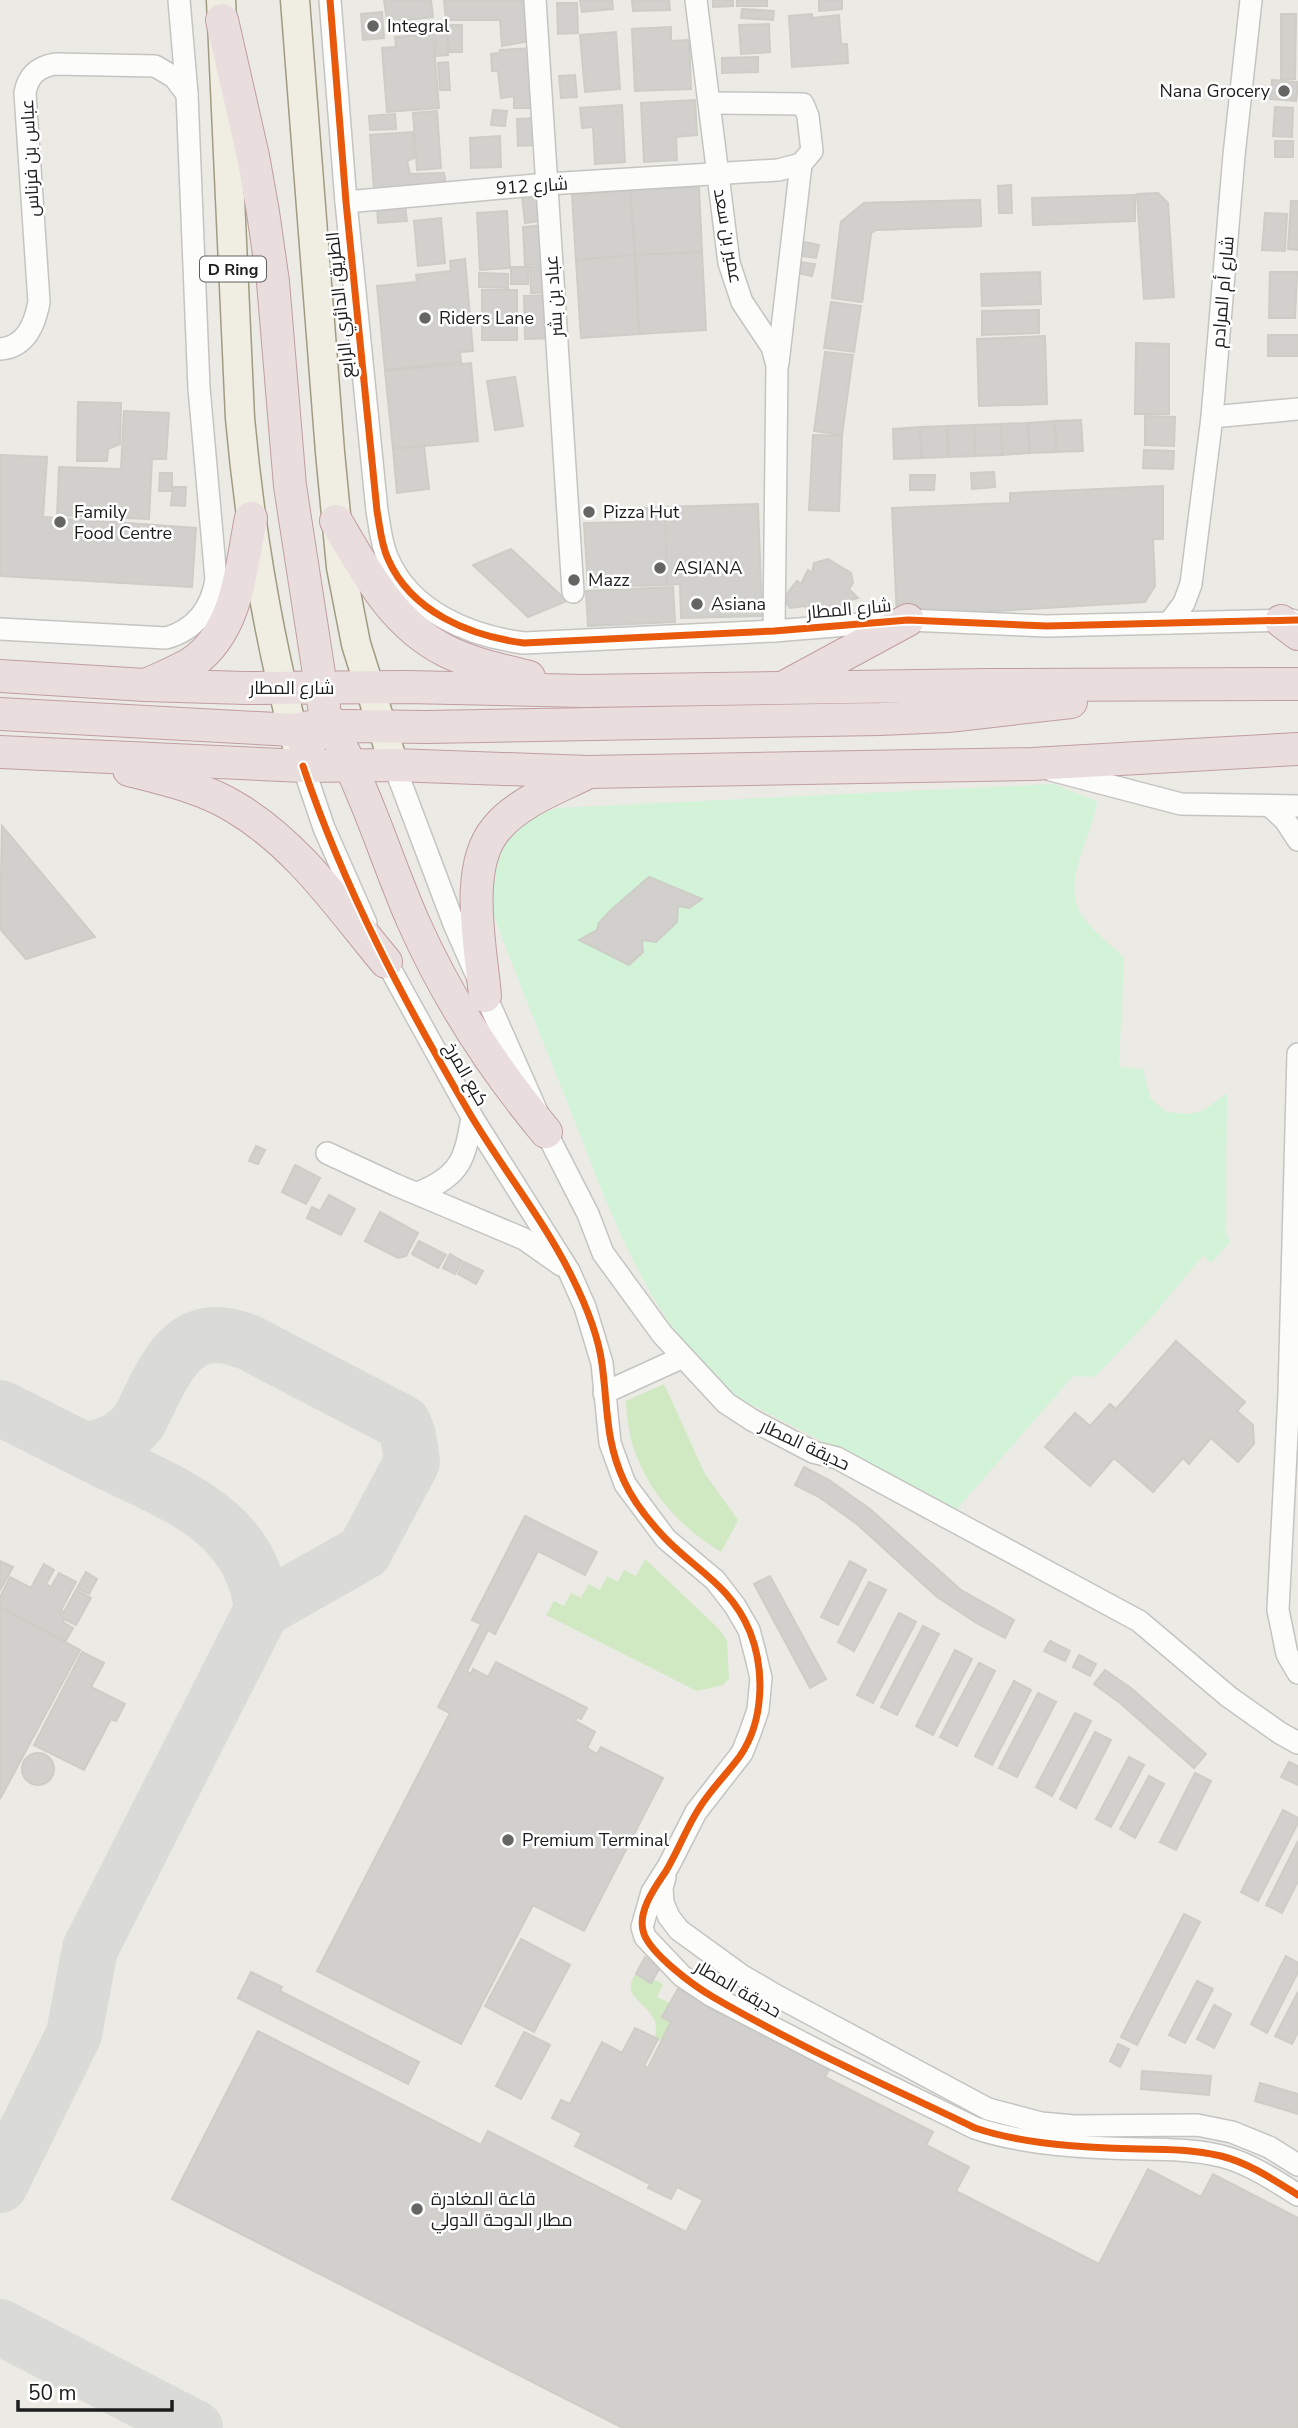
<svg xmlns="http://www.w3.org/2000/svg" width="1298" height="2428" font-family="'Nunito Sans',Cairo,sans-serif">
<rect width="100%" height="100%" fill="#ebeae5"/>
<g fill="#d1e9c3">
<path d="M664 1384 705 1474 738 1520 721 1552C667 1519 627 1467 626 1401Z"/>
<path d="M645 1559 720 1630 727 1641 729 1678 723 1685 697 1691 546 1615 554 1601 564 1606 571 1593 581 1598 589 1584 600 1590 607 1576 618 1582 624 1570 636 1576Z"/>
<path d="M636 1974 651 1983 653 1979 663 1984 657 1997 670 2003 671 2022 661 2042 655 2038C656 2029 657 2023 652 2016 644 2002 620 1994 636 1974Z"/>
</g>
<path fill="#d2f3d8" d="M1053 784 1097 801C1092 839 1057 885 1085 920 1096 934 1111 945 1124 958L1119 1067 1143 1069 1150 1098 1166 1112 1187 1114 1203 1111 1227 1093 1225 1231 1230 1242 1211 1263 1203 1255 1156 1312 1095 1377 1073 1376 956 1510 744 1401C648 1335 604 1193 562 1089 535 1021 507 954 483 885L490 856 527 818 557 808Z"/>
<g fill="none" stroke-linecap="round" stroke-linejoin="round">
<g stroke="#dadad7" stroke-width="56">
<path d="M0 1408C37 1426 73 1445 110 1463 178 1496 253 1523 262 1610L90 1949 74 2034 0 2185"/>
<path d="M84 1450C107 1448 125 1439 139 1421 165 1371 181 1314 250 1343L403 1423 408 1435 412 1462 364 1552 262 1610"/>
<path d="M0 2327 195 2428"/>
</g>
</g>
<g fill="#d2d0cc" stroke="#ceccc6" stroke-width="2">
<path d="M384 0H431L433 17 387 22Z"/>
<path d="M444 0H527L530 41 502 46 500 20H446Z"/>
<path d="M580 0H612L613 9 582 12Z"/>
<path d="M632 0H669L670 10 633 11Z"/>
<path d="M713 0H733V6L713 7Z"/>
<rect x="737" y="0" width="30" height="6"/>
<path d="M819 0H842V9L819 11Z"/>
<path d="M557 3H577L578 33 558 34Z"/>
<path d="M742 9 774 11 773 20 741 18Z"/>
<path d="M382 12 384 38 363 40 361 14Z"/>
<path d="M812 14V18L839 15 841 44H847L848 63 792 67 789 16Z"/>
<path d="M1281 14H1296L1295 79H1281Z"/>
<path d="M447 23 448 55 436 56 435 24Z"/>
<path d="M769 24 770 52 741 54 739 25Z"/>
<path d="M448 25H462V52H449Z"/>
<path d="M671 27V41L689 40 691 89 635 91 632 29Z"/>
<path d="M616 32 620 89 585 92 580 35Z"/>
<path d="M433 34 439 108 387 112 382 48 396 47 395 37Z"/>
<path d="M533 48 537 108H514V96L501 98 498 71H492L491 54 499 53 500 50Z"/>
<path d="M758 57V72L722 73V58Z"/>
<path d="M448 62 450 90H440L438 63Z"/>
<path d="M575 75 577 97 561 98 559 76Z"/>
<path d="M1272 80 1298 82 1296 101 1270 99Z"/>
<path d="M695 100 697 135 676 137 677 160 644 162 641 103Z"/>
<path d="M622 105 625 162 595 164 593 127 582 128 580 108Z"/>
<path d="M1275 107 1293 108 1292 137 1273 136Z"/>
<path d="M493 110 507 111 505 126 491 125Z"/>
<path d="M437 111 441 168 417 170 413 113Z"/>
<path d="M395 114 396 129 370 130 369 116Z"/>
<path d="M537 118 538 145 518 146 517 119Z"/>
<path d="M413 132 414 158 407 161 410 174 444 173 446 184 374 190 370 135Z"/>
<path d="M500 136 501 167 471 168 470 138Z"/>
<rect x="1275" y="141" width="18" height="16"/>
<path d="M1011 185 1012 213H999L998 186Z"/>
<path d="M699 187 702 252 635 255 630 190Z"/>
<path d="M630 190 635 255 576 260 572 195Z"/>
<path d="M1158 193 1168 203 1174 297 1144 299 1137 194Z"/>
<path d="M544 194 547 220 525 223 522 196Z"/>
<path d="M1135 195V221L1033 225 1032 198Z"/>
<path d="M980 200 981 226 876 230 871 233 862 302 832 298 841 222 864 203Z"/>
<path d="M980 200 981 226 876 230 871 233 862 302 832 298 841 222 864 203Z"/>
<path d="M1291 201H1298V250L1288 249Z"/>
<path d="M405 205 407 221 378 223 377 207Z"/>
<path d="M507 211 510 268 480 270 477 213Z"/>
<path d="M1265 213 1287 214 1285 251 1262 250Z"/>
<path d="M441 218 445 263 418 266 414 221Z"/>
<path d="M546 225 548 264 525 265 523 227Z"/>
<path d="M804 242 819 245 816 258 801 256Z"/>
<path d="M702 252 706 330 639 334 635 255Z"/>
<path d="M635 255 639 334 581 338 576 260Z"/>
<path d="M465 259 473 351 460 352 461 362 385 370 377 286 417 282 416 275 451 271 450 261Z"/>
<path d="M800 262 815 264 812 276 798 273Z"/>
<path d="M549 266 550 292 531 293 530 267Z"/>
<rect x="511" y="267" width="17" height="17"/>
<path d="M1040 272 1041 304 982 306 981 274Z"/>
<path d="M1270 272H1297L1295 318H1269Z"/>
<path d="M479 273 508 274V288L479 287Z"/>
<rect x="482" y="290" width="35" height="50"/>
<path d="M553 295 554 338 525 339 524 296Z"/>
<path d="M831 302 861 306 854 352 824 348Z"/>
<path d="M1039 310V333L982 335V311Z"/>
<rect x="1268" y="335" width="30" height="21"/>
<path d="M1045 336 1047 404 979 406 977 339Z"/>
<path d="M1136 343 1169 344V414H1135Z"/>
<path d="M825 352 853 355 842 435 814 431Z"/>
<path d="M471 363 478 441 393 449 385 371Z"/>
<path d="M515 377 523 426 495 430 487 381Z"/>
<path d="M78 402 121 403 120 444 108 449 107 461H77Z"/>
<path d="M124 411 169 413 166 459H152L149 519 57 515 59 467 121 469Z"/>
<path d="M1145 416 1175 417 1174 446 1145 445Z"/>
<path d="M1081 420 1083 451 1056 452 1055 421Z"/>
<path d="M1055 421 1056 452 1029 453 1028 423Z"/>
<path d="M1028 423 1029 453 1002 455 1001 424Z"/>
<path d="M1001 424 1002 455 975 456 974 425Z"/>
<path d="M974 425 975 456 948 457 947 426Z"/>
<path d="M947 426 948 457 921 458 920 427Z"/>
<path d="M920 427 921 458 894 459 893 429Z"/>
<path d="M813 435 842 436 839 511 809 510Z"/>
<path d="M424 446 429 489 397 493 393 449Z"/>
<path d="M1144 450 1174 451 1173 469 1143 468Z"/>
<path d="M0 455 47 457 43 517 196 528 192 587 0 576Z"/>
<path d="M994 472 995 487 972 489 971 473Z"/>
<path d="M160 473H172V491H159Z"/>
<path d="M910 475H935L934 490H910Z"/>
<path d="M1163 486V539H1153L1155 586 1145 602 897 617 892 508 1010 503V493Z"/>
<path d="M173 487H186L185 506 171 505Z"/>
<path d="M758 504 762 616 681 618 680 584 667 585 665 507Z"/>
<path d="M665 507 667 585 588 587 584 523 635 522V509Z"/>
<path d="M511 549 567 601 528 617 473 565Z"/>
<path d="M828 559 851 573 853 583 849 589 858 598 848 601V607L827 606V610H807L805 606 790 608 786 602 787 594 797 581 801 584 808 570 812 573 814 563Z"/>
<path d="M673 587 675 622 588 626 586 591Z"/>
<path d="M2 826 95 937 26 959 0 929Z"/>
<path d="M649 877 702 899 689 908 678 906 677 922 656 942 642 940 643 952 629 965 579 940 597 930 599 923 611 910Z"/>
<path d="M256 1146 265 1150 258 1164 249 1161Z"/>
<path d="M295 1165 320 1178 306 1204 282 1192Z"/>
<path d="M329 1195 355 1209 341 1235 307 1218 312 1207 320 1211Z"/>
<path d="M380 1212 418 1233 406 1256 398 1258 365 1241Z"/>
<path d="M419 1241 446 1255 438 1268 412 1254Z"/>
<path d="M450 1254 462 1261 455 1274 443 1268Z"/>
<path d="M464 1262 483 1271 476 1284 458 1274Z"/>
<path d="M1176 1341 1245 1402 1237 1411 1253 1425 1254 1444 1238 1462 1211 1438 1189 1464 1183 1458 1153 1492 1114 1458 1090 1486 1045 1447 1075 1413 1090 1426 1110 1404 1116 1409Z"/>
<path d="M804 1467 829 1480 870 1509 961 1590 1014 1620 1005 1638 978 1624 937 1597 857 1524 819 1497 795 1485Z"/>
<path d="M525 1516 597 1552 585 1575 538 1551 495 1634 488 1630 467 1671 471 1674 473 1669 488 1677 496 1662 587 1708 581 1719 577 1717 575 1721 595 1732 587 1748 597 1754 601 1747 663 1778 584 1931 533 1905 461 2044 317 1971 450 1713 438 1707 481 1624 472 1620Z"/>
<path d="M0 1561 13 1567 0 1590Z"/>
<path d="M850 1561 866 1570 838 1625 821 1617Z"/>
<path d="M44 1564 54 1570 46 1584 51 1587 59 1573 76 1582 61 1610 64 1612 76 1590 91 1598 76 1625 64 1619 63 1622 73 1628 65 1642 0 1607V1597L10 1577 31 1588Z"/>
<path d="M86 1572 97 1579 89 1594 77 1588Z"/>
<path d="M770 1576 826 1679 810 1688 754 1584Z"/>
<path d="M869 1582 886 1590 854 1651 838 1642Z"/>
<path d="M0 1607 80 1650 0 1799Z"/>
<path d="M899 1613 916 1622 873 1703 857 1695Z"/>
<path d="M923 1626 939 1634 897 1715 881 1707Z"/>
<path d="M1050 1641 1070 1651 1065 1661 1044 1651Z"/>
<path d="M955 1650 972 1659 933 1735 916 1726Z"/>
<path d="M82 1652 104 1663 91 1687 125 1704 116 1721 111 1719 84 1770 34 1745Z"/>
<path d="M1079 1655 1096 1664 1090 1676 1073 1667Z"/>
<path d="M979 1663 995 1671 957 1746 940 1737Z"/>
<path d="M1105 1670 1131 1688 1206 1754 1194 1768 1120 1703 1094 1684Z"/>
<path d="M1014 1681 1031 1690 992 1765 975 1756Z"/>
<path d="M1038 1693 1056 1702 1017 1777 999 1768Z"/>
<path d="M1075 1713 1091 1721 1052 1796 1036 1787Z"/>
<path d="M1095 1732 1111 1740 1076 1808 1060 1799Z"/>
<circle cx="38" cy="1769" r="16"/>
<path d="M1129 1757 1144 1765 1111 1827 1096 1819Z"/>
<path d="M1289 1762 1298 1766V1785L1281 1777Z"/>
<path d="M1195 1773 1211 1781 1176 1850 1160 1842Z"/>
<path d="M1149 1776 1164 1784 1135 1838 1120 1829Z"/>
<path d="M1283 1810 1298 1818V1823L1258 1901 1241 1892Z"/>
<path d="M1298 1841V1881L1282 1913 1266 1905Z"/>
<path d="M1184 1914 1200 1922 1137 2045 1121 2037Z"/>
<path d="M521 1939 570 1965 534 2032 485 2006Z"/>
<path d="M1286 1956 1298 1963V1972L1267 2033 1251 2024Z"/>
<path d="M645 1957 661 1966 651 1983 636 1974Z"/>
<path d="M251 1972 282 1987 280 1991 419 2062 408 2084 238 1998Z"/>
<path d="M1197 1981 1213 1989 1185 2043 1169 2035Z"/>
<path d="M678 1989 831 2066 825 2077 933 2132 926 2145 969 2167 956 2191 1099 2264 1148 2169 1201 2197 1213 2174 1298 2218V2428H623L172 2199 258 2031 481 2145 488 2131 686 2232 703 2200 677 2187 671 2199 648 2188 650 2184 575 2146 582 2133 552 2118 561 2100 570 2104 602 2042 622 2053 635 2028 658 2039 644 2066 648 2068 671 2022 662 2017Z"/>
<path d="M1298 1992V2032L1292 2044 1275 2036Z"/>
<path d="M1214 2005 1231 2014 1214 2048 1197 2039Z"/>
<path d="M524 2032 550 2045 521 2099 496 2086Z"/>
<path d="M1118 2044 1129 2049 1120 2067 1110 2061Z"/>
<path d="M1142 2071 1211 2076 1209 2095 1141 2089Z"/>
<path d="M1260 2083 1298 2094V2114L1255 2101Z"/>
</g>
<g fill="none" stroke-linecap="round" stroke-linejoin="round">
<g stroke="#c4c4c1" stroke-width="24">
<g id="minor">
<path d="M330 0 346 202 377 511C380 527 381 544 388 559 411 612 470 636 524 643L774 631 908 620 1047 626 1292 620"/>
<path d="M535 0 573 592"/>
<path d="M696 0 729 263 742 302 772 347 777 365 774 631"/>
<path d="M346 202 547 184 778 170 801 164 812 151 808 116 803 104 713 103"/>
<path d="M0 349C26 347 35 324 39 302L25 93C28 75 38 67 55 64L155 66 174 77 187 94"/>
<path d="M778 363 801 164"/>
<path d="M1212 417 1298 409"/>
<path d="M1169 623 1184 603 1191 584 1212 417 1234 155 1251 0"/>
<path d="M0 629 166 638C195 630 212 608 216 579L199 388 187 94 179 0"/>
<path d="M394 765 454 924 546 1132 588 1214 603 1253 662 1334 726 1403 752 1420 813 1452 837 1458 1139 1621 1229 1697 1280 1733 1298 1743"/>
<path d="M303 766 324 828 366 923"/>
<path d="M1051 770 1181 804 1298 806"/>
<path d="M1271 807 1285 820 1298 840"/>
<path d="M381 952 472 1117 569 1271 585 1307 602 1363 610 1443 625 1484 666 1539 715 1580 735 1606 749 1630 755 1653 761 1678 758 1710 750 1733 742 1753 696 1812 669 1865 652 1892 642 1927 645 1937 682 1976 712 1996 826 2055 975 2128C1017 2142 1064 2146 1108 2148 1146 2150 1184 2147 1221 2156 1249 2163 1274 2180 1298 2195"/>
<path d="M1298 1054 1289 1394 1278 1610 1287 1654 1298 1673"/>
<path d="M327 1153 396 1185 524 1239 561 1265"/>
<path d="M418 1193C460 1176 465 1160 472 1117"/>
<path d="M604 1393 683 1357"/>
<path d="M665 1877 662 1888 663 1903 669 1917 679 1930 741 1975 777 1996 988 2109 1041 2123 1074 2126 1197 2125 1232 2132 1269 2147 1298 2165"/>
</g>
</g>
<g stroke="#a19c81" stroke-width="31">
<g id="major">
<path d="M221 0 240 418C250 529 269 642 298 750"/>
<path d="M295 0 330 452 341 567 356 644 394 765"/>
</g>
</g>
<g stroke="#c19da1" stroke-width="34">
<g id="highway">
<path d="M222 20 253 156 263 212 273 282 290 486 324 706"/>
<path d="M336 521C365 570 392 624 446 651 472 664 501 670 529 677"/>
<path d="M1281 621 1298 634"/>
<path d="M0 676 145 685 245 688 407 687 584 691 988 685 1298 684"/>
<path d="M148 684C163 677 179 671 193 662 238 631 241 567 251 518"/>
<path d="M786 686 908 620"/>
<path d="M0 714 293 730 333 723"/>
<path d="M342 748C370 803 388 864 413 921 447 998 492 1067 546 1132"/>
<path d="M0 752 303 766 394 765 588 772 1032 764 1298 749"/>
<path d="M303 766 305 749 314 737 329 728 347 726 427 727 880 719 948 716 1071 702"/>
<path d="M129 770C165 779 204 788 236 808 298 845 340 907 386 962"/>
<path d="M485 996C481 948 463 868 496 829 518 802 557 788 587 773"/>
</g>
</g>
<use href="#minor" stroke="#fcfcfb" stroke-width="21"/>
<use href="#major" stroke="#f0ede3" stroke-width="28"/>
<use href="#highway" stroke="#e9dddd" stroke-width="32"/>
<g stroke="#fff" stroke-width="11">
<g id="cycleway">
<path d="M330 0 346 202 377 511C380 527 381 544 388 559 411 612 470 636 524 643L774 631 908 620 1047 626 1298 620"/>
<path d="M303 766C344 889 405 1003 470 1114 502 1168 543 1219 571 1275 585 1303 598 1333 602 1364 608 1407 605 1440 624 1481 633 1501 649 1521 664 1537 695 1570 731 1585 750 1632 765 1670 764 1721 740 1756 727 1774 710 1790 698 1810 686 1829 678 1851 666 1871 655 1887 636 1913 644 1934 652 1955 694 1986 713 1997 797 2046 888 2086 975 2128 1017 2142 1064 2146 1108 2148 1146 2150 1184 2147 1221 2156 1249 2163 1274 2180 1298 2195"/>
</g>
</g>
<use href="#cycleway" stroke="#e8590c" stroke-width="7"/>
</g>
<g fill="#656563" stroke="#fff" stroke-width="2.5">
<circle cx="373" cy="26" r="7"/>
<circle cx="1284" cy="91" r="7"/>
<circle cx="425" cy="318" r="7"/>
<circle cx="589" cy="512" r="7"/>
<circle cx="60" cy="522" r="7"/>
<circle cx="660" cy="568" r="7"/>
<circle cx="574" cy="580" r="7"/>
<circle cx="697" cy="604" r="7"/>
<circle cx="508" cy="1840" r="7"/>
<circle cx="417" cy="2209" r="7"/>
</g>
<g text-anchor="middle" stroke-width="5" stroke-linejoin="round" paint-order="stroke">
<rect fill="#fff" stroke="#616161" stroke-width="2" x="200" y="256.5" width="66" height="25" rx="5"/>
<g font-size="16" font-weight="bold" fill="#1d1d1d">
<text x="233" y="275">D Ring</text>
</g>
<g font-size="18" fill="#1d1d1d" stroke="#fff" text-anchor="start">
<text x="387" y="32">Integral</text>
<text x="1270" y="97" text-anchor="end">Nana Grocery</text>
<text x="439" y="324">Riders Lane</text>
<text x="74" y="518">Family<tspan x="74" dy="21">Food Centre</tspan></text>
<text x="603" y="518">Pizza Hut</text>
<text x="674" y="574">ASIANA</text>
<text x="588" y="586">Mazz</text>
<text x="711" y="610">Asiana</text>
<text x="522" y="1846">Premium Terminal</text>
<text x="431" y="2205">قاعة المغادرة<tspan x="431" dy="21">مطار الدوحة الدولي</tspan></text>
</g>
<g font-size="18" fill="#1d1d1d" stroke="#fff">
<text transform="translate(30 158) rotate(-93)" y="6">عباس بن فرناس</text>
<text transform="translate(532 186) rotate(-4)" y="6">شارع 912</text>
<text transform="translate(728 236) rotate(80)" y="6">عمير بن سعد</text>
<text transform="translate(1223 292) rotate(-85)" y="6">شارع أم المرادم</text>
<text transform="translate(554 296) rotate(-94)" y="6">عباد بن بشر</text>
<text transform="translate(340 305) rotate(-96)" y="6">الطريق الدائري الرابع</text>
<text transform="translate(849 609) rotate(-5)" y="6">شارع المطار</text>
<text x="292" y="694">شارع المطار</text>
<text transform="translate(466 1074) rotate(60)" y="6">كبع المرخ</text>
<text transform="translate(805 1445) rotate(25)" y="6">حديقة المطار</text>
<text transform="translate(738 1989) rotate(30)" y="6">حديقة المطار</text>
</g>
</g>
<path d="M18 2400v10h154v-10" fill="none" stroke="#1d1d1d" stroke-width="3.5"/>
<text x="28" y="2400" font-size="21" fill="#1d1d1d" stroke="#ffffff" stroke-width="5" paint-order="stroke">50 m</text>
</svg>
